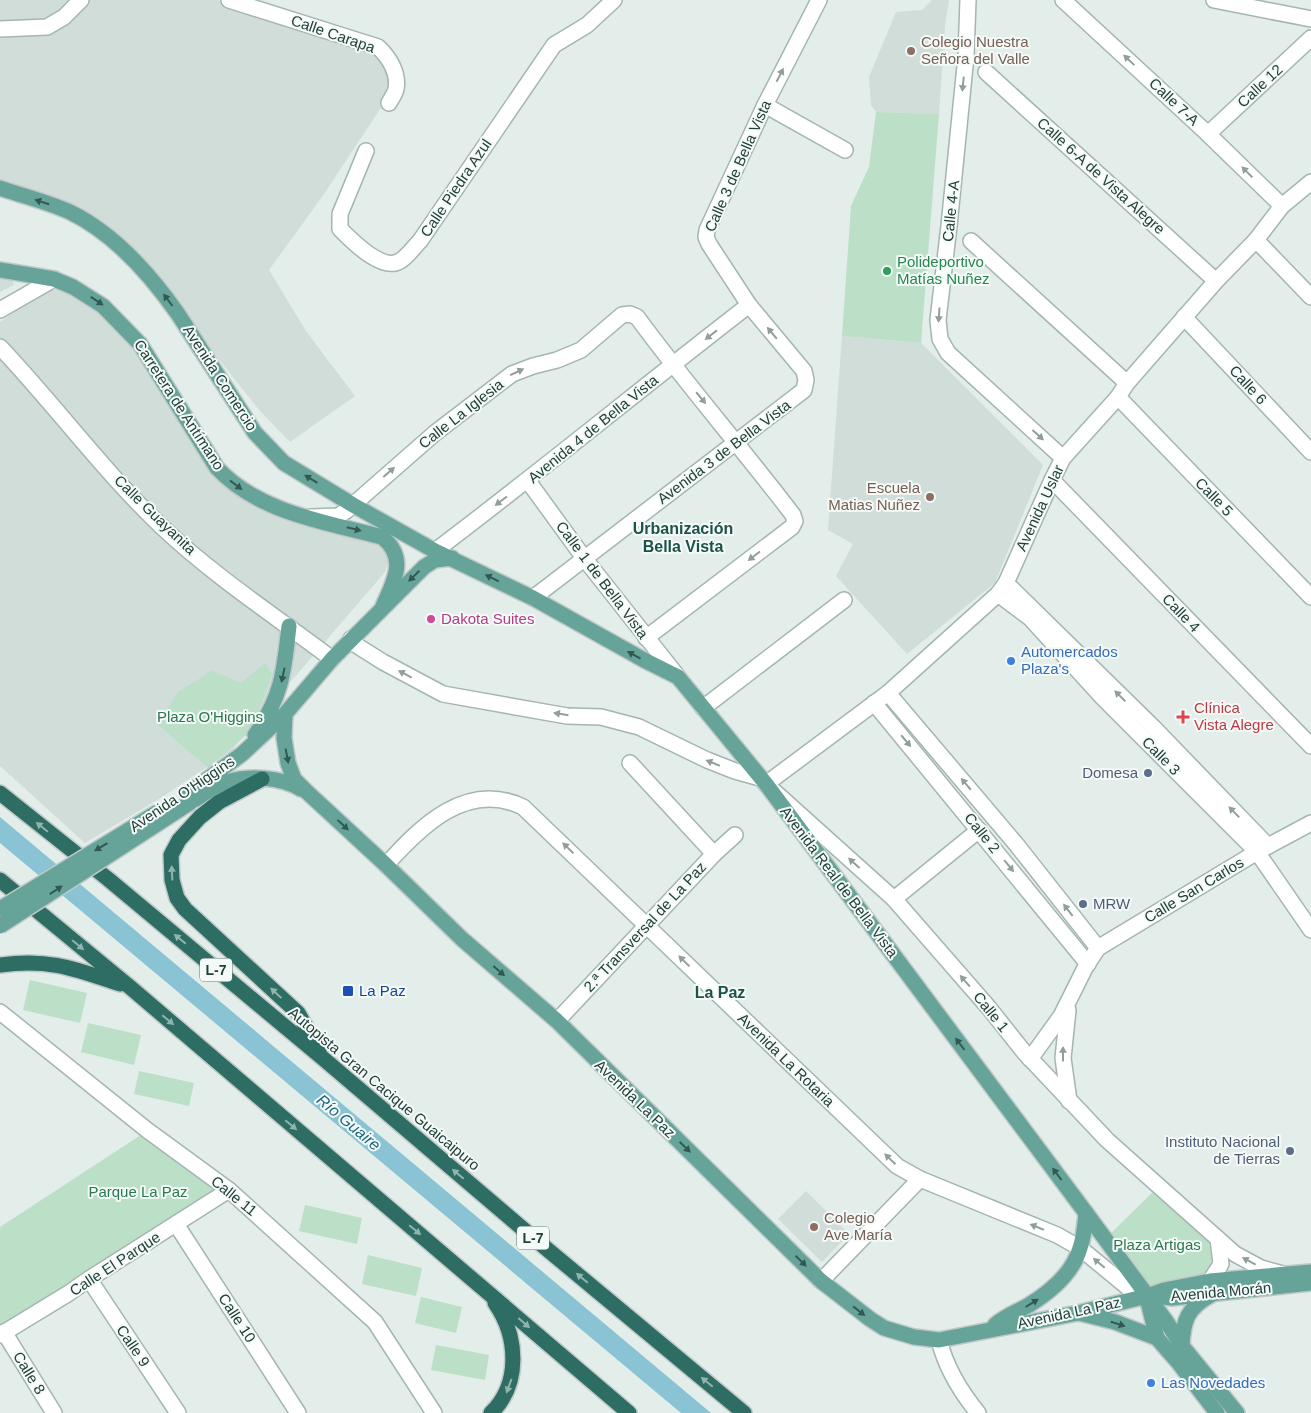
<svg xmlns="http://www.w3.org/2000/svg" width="1311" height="1413" font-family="Arial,sans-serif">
<rect width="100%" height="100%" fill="#e3edea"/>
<g fill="#d1ddd9">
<path d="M0 0H217L381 57 388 61 392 91 322 197 269 270 306 331 355 396 290 442 260 411 131 249 0 183Z"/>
<path d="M932 0H949L945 25 939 114 876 112 871 105 869 77 896 12 922 10Z"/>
<path d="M0 275 11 276 14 285 0 292Z"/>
<path d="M49 290H63L102 311 145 361 205 464 222 482 384 544 389 560 385 572 231 751 159 799 85 843 0 766V322L41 293Z"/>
<path d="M842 336 921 343 1043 465 995 583 907 654 836 576 853 544 828 530Z"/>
<path d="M806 1191 849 1234 822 1262 778 1219Z"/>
</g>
<g fill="#bcdfc8">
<path d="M876 112 939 114 921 343 842 336 851 206 869 167Z"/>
<path d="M265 663 272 674 252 730 208 768 157 724 179 691 199 679 211 670 241 683Z"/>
<path d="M30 980 87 993 80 1023 23 1010Z"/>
<path d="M88 1023 141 1035 134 1065 81 1052Z"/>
<path d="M139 1071 194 1083 189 1106 134 1094Z"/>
<path d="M144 1133 224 1191 0 1334V1227Z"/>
<path d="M1158 1187 1199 1229 1209 1243 1212 1259 1207 1273 1200 1280 1138 1292 1101 1243Z"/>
<path d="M305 1205 362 1218 357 1244 299 1231Z"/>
<path d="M368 1255 422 1268 416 1296 362 1284Z"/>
<path d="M421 1297 462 1307 456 1333 415 1323Z"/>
<path d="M436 1345 489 1355 485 1380 431 1370Z"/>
</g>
<path fill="#8ac3d4" d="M0 817 711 1413H681L0 843Z"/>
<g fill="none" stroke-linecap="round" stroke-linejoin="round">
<g stroke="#a5b5b2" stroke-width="18">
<g id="minor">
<path d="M229 0 378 47C389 57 399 73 396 89 395 94 391 99 389 103"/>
<path d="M968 0 966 56 949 226 938 320 940 339 948 353 1063 458"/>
<path d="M1063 0 1208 134 1282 206"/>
<path d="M1214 0 1311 19"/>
<path d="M0 29 47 27 64 17 81 0"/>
<path d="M986 72 1216 281"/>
<path d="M765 105 845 150"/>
<path d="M1208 134 1311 38"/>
<path d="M366 151 340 214V229C352 241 382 272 400 261 407 257 414 247 420 241L554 45 587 25 614 0"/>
<path d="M1256 240 1311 297"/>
<path d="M971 241 1127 383"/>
<path d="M0 310 54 279"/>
<path d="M1184 317 1311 452"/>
<path d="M0 347C55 405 103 471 162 527 214 576 275 616 332 659"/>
<path d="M1118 397 1311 597"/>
<path d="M1052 480 1311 746"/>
<path d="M528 481 584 558 678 677"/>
<path d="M311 517 338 516 346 511 435 433 512 374 533 366 557 360 581 350 622 315 630 314 637 317C687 385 742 448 793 515L795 521 792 527 646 638"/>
<path d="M435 551C541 471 644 386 749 305"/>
<path d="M1006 583 1153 727 1268 846"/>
<path d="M998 594 1030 618 1102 697 1257 852 1311 930"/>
<path d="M533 598 804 390 806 380 804 371 749 305 709 244 706 237 707 230 765 105 819 0"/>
<path d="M351 639 356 645 383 662 443 694 567 716 601 717 639 727 707 760 735 771 760 778"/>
<path d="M888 693 1016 844 1098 948"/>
<path d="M874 703 1088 964"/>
<path d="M703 708 844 600"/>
<path d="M630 763 714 854"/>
<path d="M386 865C421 826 467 780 523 807L897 1166 920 1179 1057 1235 1080 1248 1131 1290 1147 1296"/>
<path d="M894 899 979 830"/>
<path d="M1068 1010 1063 1058 1069 1101"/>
<path d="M0 1012 147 1130 229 1190 375 1322 434 1413"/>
<path d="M557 1021 714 854 735 835"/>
<path d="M1030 1059 1061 1016 1086 966 1098 948 1257 852 1311 823"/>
<path d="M176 1224 298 1413"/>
<path d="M1283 1274 1261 1268 1235 1254 1107 1140 1024 1052 989 1008 894 899 766 784 888 693 998 594 1006 583 1052 480 1063 458 1118 397 1127 383 1216 281 1256 240 1282 206 1311 182"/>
<path d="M89 1279 178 1413"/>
<path d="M821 1281 920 1179"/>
<path d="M1210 1281 1221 1264 1218 1239"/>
<path d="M4 1332 54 1413"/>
<path d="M0 1335 69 1293 89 1279 229 1190"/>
<path d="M939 1340C946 1368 960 1391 978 1413"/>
</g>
</g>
<g stroke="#c1c9c8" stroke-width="18">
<g id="major">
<path d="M0 188C23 196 48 202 70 212 115 234 150 274 178 314L255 433 284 463 353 505 435 551 533 598 644 660 678 677 766 784 1086 1213 1166 1321 1182 1346 1237 1413"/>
<path d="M0 270 54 279 73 287 103 306 140 344 217 468C259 513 326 522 382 537 408 558 394 581 383 606"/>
<path d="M285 714 284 738 288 763 294 779 307 792 386 865 462 939 557 1021 821 1281 870 1319 884 1328 914 1337 939 1340 1078 1313 1147 1296 1164 1290 1210 1281 1311 1272"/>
<path d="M255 735C282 696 284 672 289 626"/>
<path d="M187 794 242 754 285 714 332 659 424 567 435 560 452 558"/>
<path d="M196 799C206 792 216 785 227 782 249 775 281 777 301 789"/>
<path d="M1163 1297 1172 1298 1311 1283"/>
<path d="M1148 1302 1157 1338 1178 1362 1217 1413"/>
<path d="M1079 1313 1115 1322 1157 1338"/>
<path d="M995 1325C1005 1316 1017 1312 1029 1305 1050 1292 1073 1273 1080 1248 1084 1237 1085 1224 1086 1213"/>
<path d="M1182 1346C1183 1321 1187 1308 1211 1295"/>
</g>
</g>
<g stroke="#c1c9c8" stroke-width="18">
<g id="highway">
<path d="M262 779 219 802 200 817 179 840 171 855 172 880 177 898 185 909 298 1013 319 1050"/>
<path d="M0 793 108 879 325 1060 530 1235 744 1413"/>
<path d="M0 880 131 988 629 1413"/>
<path d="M0 965C49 958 75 969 120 984"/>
<path d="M491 1413C521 1384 518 1336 495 1303"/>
</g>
</g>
<use href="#minor" stroke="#fff" stroke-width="15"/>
<use href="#major" stroke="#66a499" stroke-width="15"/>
<use href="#highway" stroke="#2d6d64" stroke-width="15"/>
<g stroke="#c1c9c8" stroke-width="18" stroke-linecap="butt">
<g id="major-bridge">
<path d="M0 909 158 812"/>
<path d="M0 926 191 802"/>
</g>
</g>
<use href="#major-bridge" stroke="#66a499" stroke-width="15"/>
</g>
<defs><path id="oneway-solid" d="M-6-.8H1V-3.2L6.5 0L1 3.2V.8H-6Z" transform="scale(1.25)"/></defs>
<g fill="#909f9c">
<use href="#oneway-solid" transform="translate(1129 60) rotate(-137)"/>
<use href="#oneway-solid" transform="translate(780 75) rotate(-63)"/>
<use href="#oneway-solid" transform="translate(963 84) rotate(96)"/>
<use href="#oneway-solid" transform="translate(1247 172) rotate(-135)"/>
<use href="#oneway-solid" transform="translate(939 315) rotate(94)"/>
<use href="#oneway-solid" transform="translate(772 333) rotate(-130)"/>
<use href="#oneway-solid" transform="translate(711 335) rotate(142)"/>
<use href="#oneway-solid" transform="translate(517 372) rotate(-25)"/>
<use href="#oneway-solid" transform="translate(701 398) rotate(50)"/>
<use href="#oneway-solid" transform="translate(1038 435) rotate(42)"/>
<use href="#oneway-solid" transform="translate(389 472) rotate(-41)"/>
<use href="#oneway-solid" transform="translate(501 501) rotate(143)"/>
<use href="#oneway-solid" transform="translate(754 556) rotate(143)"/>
<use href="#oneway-solid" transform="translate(405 674) rotate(-152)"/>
<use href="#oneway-solid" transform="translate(1120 696) rotate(-135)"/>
<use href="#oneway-solid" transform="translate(561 714) rotate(-171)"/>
<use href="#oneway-solid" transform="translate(906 741) rotate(50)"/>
<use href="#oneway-solid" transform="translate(713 763) rotate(-158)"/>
<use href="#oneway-solid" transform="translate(966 784) rotate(-130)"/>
<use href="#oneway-solid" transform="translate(1234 812) rotate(-134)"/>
<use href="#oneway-solid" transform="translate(568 848) rotate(-136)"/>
<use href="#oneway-solid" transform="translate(854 863) rotate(-138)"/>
<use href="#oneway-solid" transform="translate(1009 866) rotate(51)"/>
<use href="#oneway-solid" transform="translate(1068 910) rotate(-128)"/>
<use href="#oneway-solid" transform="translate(684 961) rotate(-136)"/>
<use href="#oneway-solid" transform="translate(965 981) rotate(-131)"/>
<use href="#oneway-solid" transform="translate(1063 1054) rotate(-90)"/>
<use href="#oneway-solid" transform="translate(890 1159) rotate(-136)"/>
<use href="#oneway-solid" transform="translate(1037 1227) rotate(-158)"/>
<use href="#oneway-solid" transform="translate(1249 1261) rotate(-152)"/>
<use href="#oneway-solid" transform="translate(1099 1263) rotate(-140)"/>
</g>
<g fill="#335852">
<use href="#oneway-solid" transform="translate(42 202) rotate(-162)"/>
<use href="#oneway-solid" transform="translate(168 300) rotate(-127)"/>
<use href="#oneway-solid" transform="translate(97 301) rotate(34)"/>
<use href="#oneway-solid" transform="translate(311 479) rotate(-149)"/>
<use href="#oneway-solid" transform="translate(236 485) rotate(37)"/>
<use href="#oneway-solid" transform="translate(354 529) rotate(14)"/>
<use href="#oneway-solid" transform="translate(414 576) rotate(136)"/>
<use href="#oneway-solid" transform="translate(492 578) rotate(-154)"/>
<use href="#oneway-solid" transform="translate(634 655) rotate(-151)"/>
<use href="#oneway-solid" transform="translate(283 675) rotate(102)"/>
<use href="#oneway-solid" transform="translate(287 756) rotate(79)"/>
<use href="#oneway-solid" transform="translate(343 825) rotate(43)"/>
<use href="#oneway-solid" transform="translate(101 847) rotate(149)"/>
<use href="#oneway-solid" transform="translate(56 890) rotate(-33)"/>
<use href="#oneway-solid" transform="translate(499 971) rotate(41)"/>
<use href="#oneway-solid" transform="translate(960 1044) rotate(-127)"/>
<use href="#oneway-solid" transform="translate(685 1147) rotate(44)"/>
<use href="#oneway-solid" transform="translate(1057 1174) rotate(-127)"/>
<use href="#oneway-solid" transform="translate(801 1261) rotate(44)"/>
<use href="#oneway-solid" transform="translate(1032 1303) rotate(-32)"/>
<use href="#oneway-solid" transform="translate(859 1311) rotate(38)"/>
<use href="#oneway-solid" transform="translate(1118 1324) rotate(18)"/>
</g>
<g fill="#90b4ae">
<use href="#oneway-solid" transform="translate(42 827) rotate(-141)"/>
<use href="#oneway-solid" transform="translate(172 873) rotate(-93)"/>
<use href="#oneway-solid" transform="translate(180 939) rotate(-140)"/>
<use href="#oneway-solid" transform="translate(78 945) rotate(40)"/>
<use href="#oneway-solid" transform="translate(276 993) rotate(-137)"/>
<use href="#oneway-solid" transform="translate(168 1020) rotate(40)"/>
<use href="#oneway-solid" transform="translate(291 1125) rotate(40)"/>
<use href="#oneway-solid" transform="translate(458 1174) rotate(-140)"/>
<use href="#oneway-solid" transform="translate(415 1230) rotate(40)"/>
<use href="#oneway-solid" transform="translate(582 1278) rotate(-140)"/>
<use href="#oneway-solid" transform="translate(524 1323) rotate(41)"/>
<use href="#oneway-solid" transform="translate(707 1382) rotate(-140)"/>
<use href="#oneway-solid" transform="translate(509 1386) rotate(110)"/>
</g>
<g fill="#8d6e63" stroke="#f4faf7" stroke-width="2">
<circle cx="911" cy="51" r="5"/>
<circle cx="930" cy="497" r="5"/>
<circle cx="814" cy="1227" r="5"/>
</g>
<circle fill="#2e9e5b" stroke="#f4faf7" stroke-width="2" cx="887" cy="271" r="5"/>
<circle fill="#d1479c" stroke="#f4faf7" stroke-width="2" cx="431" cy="619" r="5"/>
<g fill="#3f7fe0" stroke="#f4faf7" stroke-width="2">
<circle cx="1011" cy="661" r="5"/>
<circle cx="1151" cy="1383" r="5"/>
</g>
<path fill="#e0444e" stroke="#f4faf7" stroke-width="2" d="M1180.5 709.5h5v5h5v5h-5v5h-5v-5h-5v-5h5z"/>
<g fill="#5c6f8a" stroke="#f4faf7" stroke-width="2">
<circle cx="1148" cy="773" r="5"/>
<circle cx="1083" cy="904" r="5"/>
<circle cx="1290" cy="1151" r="5"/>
</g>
<rect fill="#1a4fb4" stroke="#f4faf7" stroke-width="2" x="342" y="985" width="12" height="12" rx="2.5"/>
<g text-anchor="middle" stroke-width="4" stroke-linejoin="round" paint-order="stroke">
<g fill="#f4faf7" stroke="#617773" stroke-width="1">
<rect x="200" y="958.5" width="32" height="23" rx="4"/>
<rect x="517" y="1226.5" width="32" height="23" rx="4"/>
</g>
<g font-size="14" font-weight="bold" fill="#223f3a">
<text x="216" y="975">L-7</text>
<text x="533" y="1243">L-7</text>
</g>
<g font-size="15" fill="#223f3a" stroke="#f4faf7">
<text transform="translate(333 34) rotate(19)" y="5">Calle Carapa</text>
<text transform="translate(1260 86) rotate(-43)" y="5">Calle 12</text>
<text transform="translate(1174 102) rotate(43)" y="5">Calle 7-A</text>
<text transform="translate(738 166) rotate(-66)" y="5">Calle 3 de Bella Vista</text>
<text transform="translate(1101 176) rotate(42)" y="5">Calle 6-A de Vista Alegre</text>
<text transform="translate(456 188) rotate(-56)" y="5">Calle Piedra Azul</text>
<text transform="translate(951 211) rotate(-84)" y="5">Calle 4-A</text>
<text transform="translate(220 378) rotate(57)" y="5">Avenida Comercio</text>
<text transform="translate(1248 385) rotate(47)" y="5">Calle 6</text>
<text transform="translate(179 405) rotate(57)" y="5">Carretera de Antímano</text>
<text transform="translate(461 414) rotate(-38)" y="5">Calle La Iglesia</text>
<text transform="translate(593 429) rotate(-39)" y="5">Avenida 4 de Bella Vista</text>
<text transform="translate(724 452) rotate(-37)" y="5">Avenida 3 de Bella Vista</text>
<text transform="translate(1214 497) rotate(46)" y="5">Calle 5</text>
<text transform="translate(1040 508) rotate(-65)" y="5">Avenida Uslar</text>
<text transform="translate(155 515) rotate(44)" y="5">Calle Guayanita</text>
<text transform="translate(602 580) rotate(53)" y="5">Calle 1 de Bella Vista</text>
<text transform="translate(1181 613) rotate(46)" y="5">Calle 4</text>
<text transform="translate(1161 756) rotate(45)" y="5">Calle 3</text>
<text transform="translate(182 794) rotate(-34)" y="5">Avenida O'Higgins</text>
<text transform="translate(982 833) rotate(51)" y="5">Calle 2</text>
<text transform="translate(839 882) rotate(53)" y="5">Avenida Real de Bella Vista</text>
<text transform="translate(1194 890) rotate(-31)" y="5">Calle San Carlos</text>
<text transform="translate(645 927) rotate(-47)" y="5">2.ª Transversal de La Paz</text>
<text transform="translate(991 1012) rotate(51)" y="5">Calle 1</text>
<text transform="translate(786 1060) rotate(44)" y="5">Avenida La Rotaria</text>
<text transform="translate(384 1089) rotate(40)" y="5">Autopista Gran Cacique Guaicaipuro</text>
<text transform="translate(635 1099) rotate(44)" y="5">Avenida La Paz</text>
<text transform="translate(234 1196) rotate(39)" y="5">Calle 11</text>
<text transform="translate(115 1264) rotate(-33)" y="5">Calle El Parque</text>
<text transform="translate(1221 1292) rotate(-5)" y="5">Avenida Morán</text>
<text transform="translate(1069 1313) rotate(-12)" y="5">Avenida La Paz</text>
<text transform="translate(237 1318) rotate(57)" y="5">Calle 10</text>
<text transform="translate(133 1346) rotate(56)" y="5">Calle 9</text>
<text transform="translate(29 1373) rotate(58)" y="5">Calle 8</text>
</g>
<g font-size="15" fill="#785e54" stroke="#f4faf7" text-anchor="start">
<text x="921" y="47">Colegio Nuestra<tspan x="921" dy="17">Señora del Valle</tspan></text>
<text x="920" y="493" text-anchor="end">Escuela<tspan x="920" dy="17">Matias Nuñez</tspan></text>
<text x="824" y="1223">Colegio<tspan x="824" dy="17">Ave María</tspan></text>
</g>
<g font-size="15" fill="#27864d" stroke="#f4faf7" text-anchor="start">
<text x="897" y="267">Polideportivo<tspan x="897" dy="17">Matías Nuñez</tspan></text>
</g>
<g font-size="15" fill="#b23c85" stroke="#f4faf7" text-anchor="start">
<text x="441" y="624">Dakota Suites</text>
</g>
<g font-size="15" fill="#366cbe" stroke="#f4faf7" text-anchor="start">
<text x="1021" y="657">Automercados<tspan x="1021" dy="17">Plaza's</tspan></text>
<text x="1161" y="1388">Las Novedades</text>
</g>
<g font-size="15" fill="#be3a42" stroke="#f4faf7" text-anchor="start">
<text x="1194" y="713">Clínica<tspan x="1194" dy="17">Vista Alegre</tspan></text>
</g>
<g font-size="15" fill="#2b784f" stroke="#f4faf7">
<text x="210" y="722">Plaza O'Higgins</text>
<text x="138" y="1197">Parque La Paz</text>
<text x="1157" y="1250">Plaza Artigas</text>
</g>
<g font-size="15" fill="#4e5e75" stroke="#f4faf7" text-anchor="end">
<text x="1138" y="778">Domesa</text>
<text x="1093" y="909" text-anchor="start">MRW</text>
<text x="1280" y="1147">Instituto Nacional<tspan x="1280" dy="17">de Tierras</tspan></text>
</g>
<g font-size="15" fill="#164399" stroke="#f4faf7" text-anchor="start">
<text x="359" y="996">La Paz</text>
</g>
<g font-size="16" font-weight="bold" fill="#1d524a" stroke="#f4faf7">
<text x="683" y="534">Urbanización<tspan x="683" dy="18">Bella Vista</tspan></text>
<text x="720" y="998">La Paz</text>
</g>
<g font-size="16" font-style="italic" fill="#1a657e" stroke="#f4faf7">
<text transform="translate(349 1122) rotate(40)" y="6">Río Guaire</text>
</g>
</g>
</svg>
